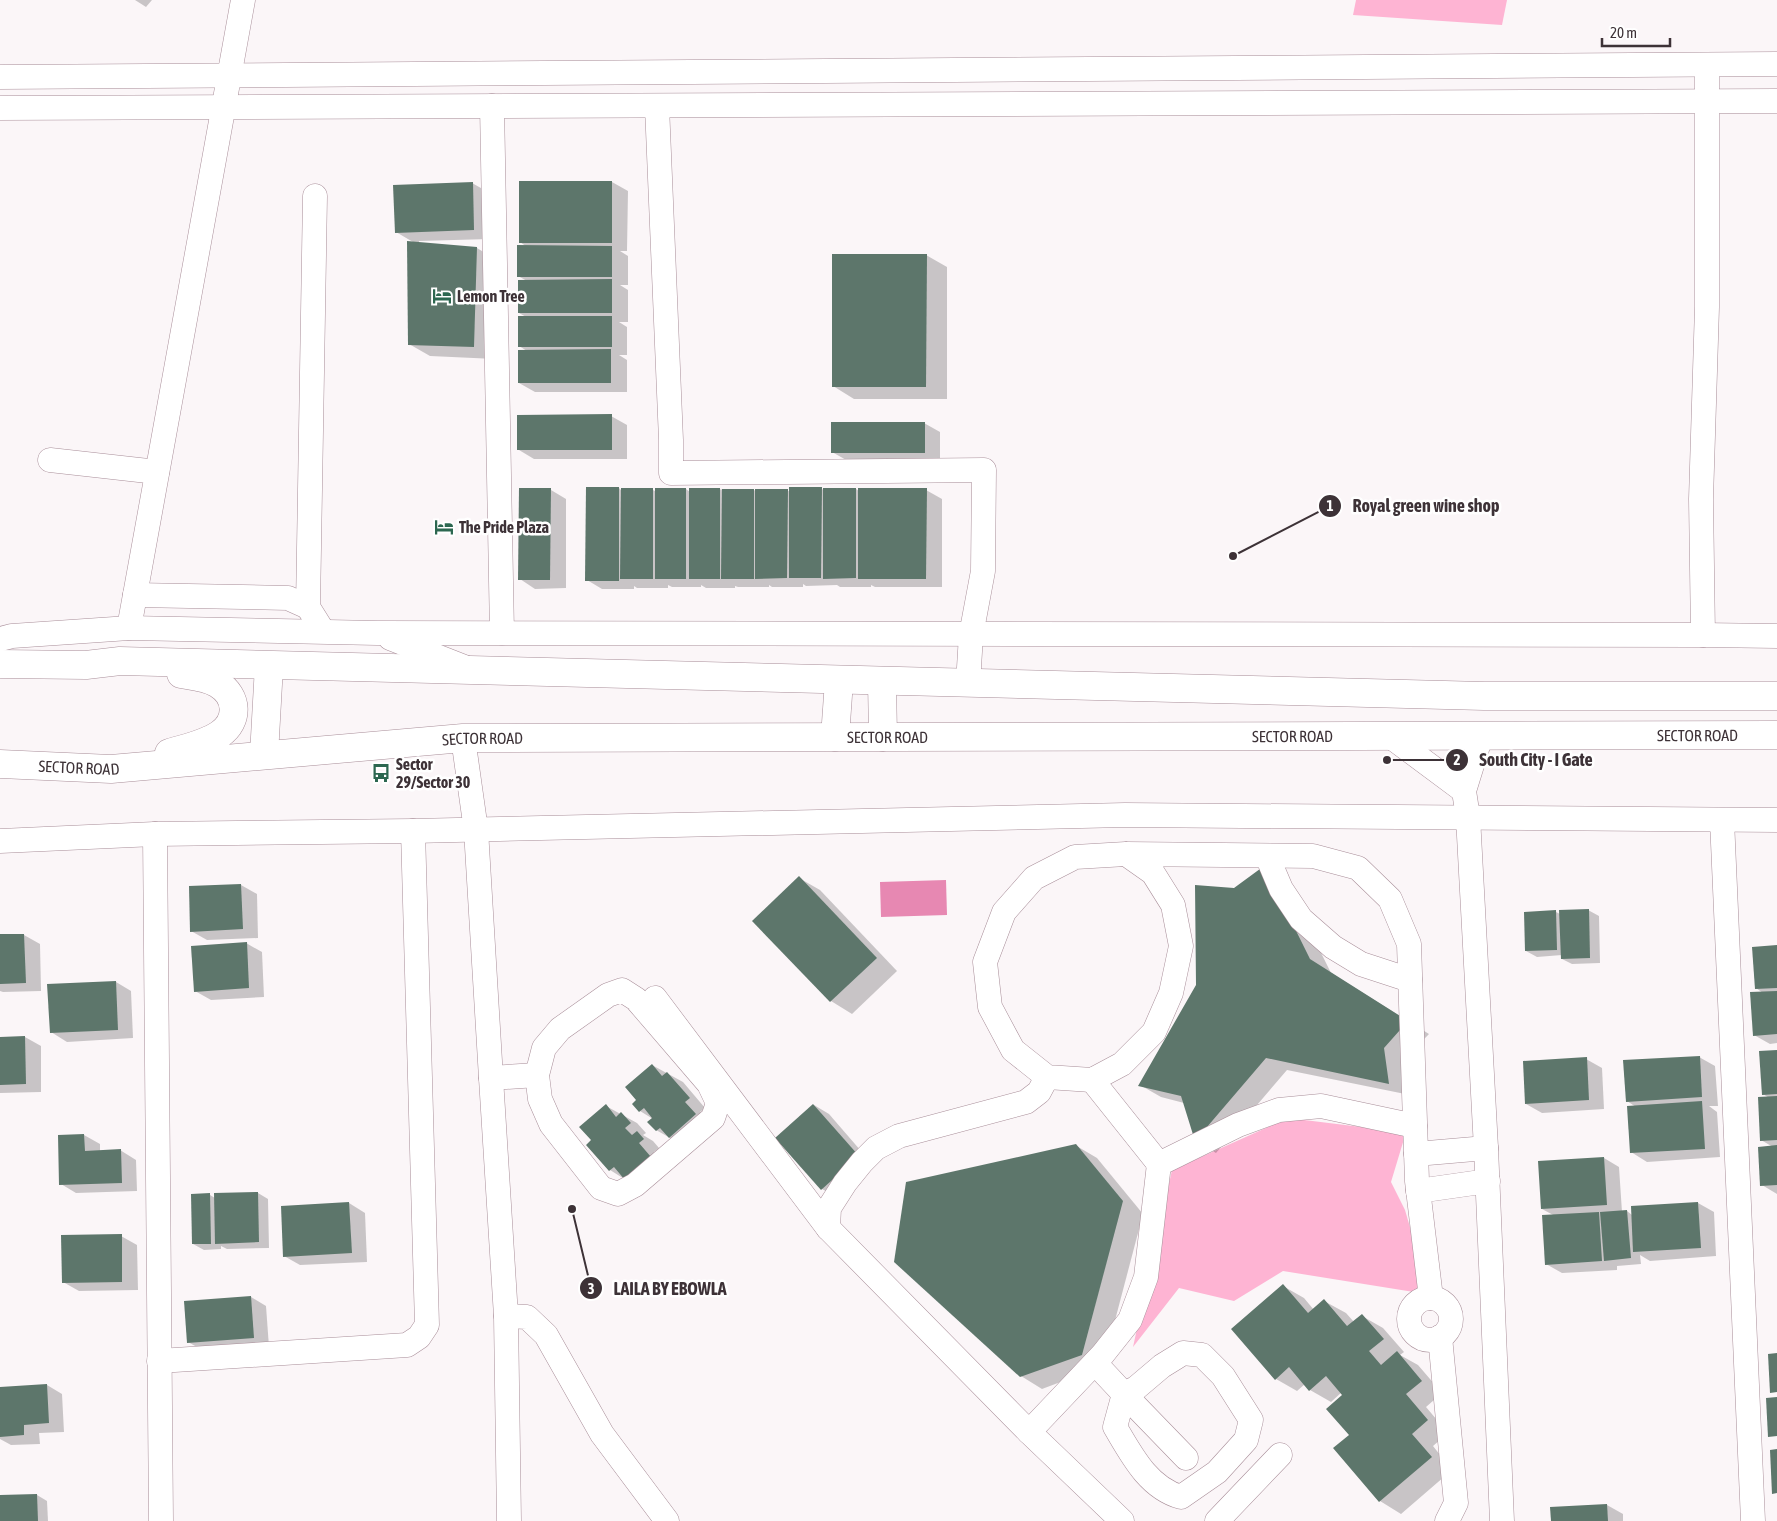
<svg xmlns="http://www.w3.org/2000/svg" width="1777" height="1521" font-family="'Asap Condensed',sans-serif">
<rect width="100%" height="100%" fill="#fbf6f8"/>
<g fill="#feb4d3">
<path d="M1356 0H1507L1502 25 1353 15Z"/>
<path d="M1288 1118 1402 1132 1404 1139 1391 1182 1405 1210 1416 1248 1420 1293 1283 1271 1234 1301 1179 1288 1133 1347 1172 1170Z"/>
</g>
<path fill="#e788b2" d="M946 880 947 915 881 917 880 882Z"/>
<g fill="#0003">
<path d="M135 0H152L146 7Z"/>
<path d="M520 182H612L628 191 627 251H620L628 256V285H620L628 290V322H619L627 327V355H619L627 360V392H535L519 383 527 351 519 346 528 318 519 313 527 281 518 276 527 247 520 242Z"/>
<path d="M472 183 488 192 490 239 419 241V243L477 248 498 261 495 359 430 356 409 344 413 242 396 232Z"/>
<path d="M926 255 947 267V399H854L833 386Z"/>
<path d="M611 416 627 425V459H534L519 450Z"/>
<path d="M924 423 940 432V461H848L832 452Z"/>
<path d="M619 488 621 490H653L657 492V490L686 489 690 492V489L754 490 757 492 787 490 790 492 821 489 825 490 856 489 859 491 926 490 942 499V587H875L871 585V587H840L837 585 806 586 803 584V587H772L769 585V587H738L735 586V588H706L701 585V587H672L668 585V588H637L634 586V589H602L587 580Z"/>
<path d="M551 490 566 499V588L535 589 520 579Z"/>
<path d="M799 878 820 890 897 971 852 1014 831 1001 754 921Z"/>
<path d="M1285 880 1331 973 1429 1034 1404 1060 1410 1095 1287 1070 1216 1153 1196 1141 1184 1103 1161 1097 1140 1085 1197 985 1234 890Z"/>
<path d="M241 885 257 894 258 938 207 940 191 931Z"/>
<path d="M1588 910 1599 916 1600 963 1572 964 1562 959V955L1537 957 1526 951 1556 912 1560 914Z"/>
<path d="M24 935 40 944 41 991 3 992 0 991V936Z"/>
<path d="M246 943 262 952 264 997 211 1000 195 991Z"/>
<path d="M1777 946V1043L1770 1044 1754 1035 1763 993 1756 988Z"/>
<path d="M116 982 131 991 133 1038 67 1042 51 1032Z"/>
<path d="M25 1037 41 1046V1092L0 1093V1038Z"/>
<path d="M1777 1051V1194L1762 1185 1773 1147 1761 1140 1769 1098 1763 1094Z"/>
<path d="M1699 1057 1715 1066 1718 1106H1709L1717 1112 1720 1157 1647 1162 1631 1152 1636 1107 1627 1101Z"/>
<path d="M1586 1059 1602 1068 1604 1109 1542 1113 1526 1104Z"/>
<path d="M652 1065 683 1082 705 1108 700 1112 711 1124 672 1139 656 1130 653 1119 640 1111 633 1104 638 1100Z"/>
<path d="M814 1105 829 1114 874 1166 838 1198 822 1189Z"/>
<path d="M606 1106 637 1123 646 1133 643 1135 653 1141 659 1148 654 1152 666 1166 626 1180 610 1170 588 1145 593 1140Z"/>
<path d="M84 1135 100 1144V1151L120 1150 136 1160 137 1191 76 1193 61 1184 59 1136Z"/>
<path d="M1075 1145 1097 1158 1143 1214 1103 1366 1042 1389 1021 1376Z"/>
<path d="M1604 1158 1619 1167 1622 1212 1627 1211 1632 1215 1698 1203 1714 1212 1716 1256 1650 1261 1640 1255 1641 1264 1617 1266V1270L1562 1273 1546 1264 1555 1216 1542 1209Z"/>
<path d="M258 1193 268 1199 269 1248 227 1249 221 1246V1249L204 1250 193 1244 210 1195 215 1198Z"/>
<path d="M349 1203 365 1213 367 1262 300 1265 284 1256 282 1207Z"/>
<path d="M121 1236 137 1245 138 1290 79 1291 63 1282Z"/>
<path d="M1283 1286 1304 1298 1314 1310 1324 1301 1346 1313 1354 1322 1362 1316 1383 1328 1404 1352 1400 1355 1418 1365 1442 1393 1426 1407 1448 1433 1433 1446 1452 1470 1401 1514 1380 1501 1335 1449 1350 1435 1344 1395 1342 1392 1331 1402 1310 1390 1305 1384 1297 1391 1276 1379Z"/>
<path d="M251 1297 266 1306 269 1347 204 1351 188 1342Z"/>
<path d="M47 1385 62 1394 64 1432 39 1433 40 1444 11 1445 0 1439V1388Z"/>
<path d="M37 1495 47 1501 48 1521H0V1496Z"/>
<path d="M1607 1505 1623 1514V1521H1552Z"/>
</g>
<g fill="#5d766b">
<rect x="519" y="181" width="93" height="62"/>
<path d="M473 182 474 230 395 233 393 185Z"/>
<path d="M407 241 477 247 474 347 408 345Z"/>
<path d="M517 245 612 246V277H517Z"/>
<path d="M832 254H927L926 387H832Z"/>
<path d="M612 279V313H518V280Z"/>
<rect x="518" y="316" width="94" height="31"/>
<path d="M611 349V383H518V350Z"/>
<path d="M612 414V450H517V415Z"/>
<rect x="831" y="422" width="94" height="31"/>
<path d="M586 487H619V581H585Z"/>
<path d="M789 487H822L821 578H789Z"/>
<path d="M519 488H551L550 580H518Z"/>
<path d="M621 488H653V579H620Z"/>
<rect x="655" y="488" width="31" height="91"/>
<rect x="689" y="488" width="31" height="91"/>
<path d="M823 488H856V578L823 579Z"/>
<path d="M858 488H927L926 579H858Z"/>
<path d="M722 489H754V579H721Z"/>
<path d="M755 489H788L787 578 755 579Z"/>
<path d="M1264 866 1310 959 1408 1021 1384 1048 1389 1084 1266 1058 1195 1141 1181 1096 1138 1086 1196 985 1195 885 1234 888Z"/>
<path d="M799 876 877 958 830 1002 752 921Z"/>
<path d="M241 884 243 929 190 932 189 886Z"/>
<path d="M1589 909 1590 958 1561 959 1559 910Z"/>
<path d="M1556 910 1557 950 1525 951 1524 912Z"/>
<path d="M0 934H24L26 983 0 984Z"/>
<path d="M247 942 249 988 194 992 191 946Z"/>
<path d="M1777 945V988L1755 989 1752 947Z"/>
<path d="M116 981 118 1030 50 1033 47 984Z"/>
<path d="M1777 991V1034L1753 1036 1750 992Z"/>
<path d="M25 1036 26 1084 0 1085V1037Z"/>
<path d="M1777 1050V1094L1762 1095 1759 1051Z"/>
<path d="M1700 1056 1702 1097 1626 1102 1623 1060Z"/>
<path d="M1587 1057 1589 1100 1525 1104 1523 1061Z"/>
<path d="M652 1064 662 1076 667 1072 690 1098 685 1102 696 1114 669 1138 660 1128 656 1131 647 1122 652 1118 644 1108 639 1112 632 1104 636 1100 625 1087Z"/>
<path d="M1777 1096V1140L1760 1141 1758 1097Z"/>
<path d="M1702 1101 1705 1149 1630 1153 1627 1106Z"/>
<path d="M606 1104 616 1117 621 1112 631 1123 625 1128 632 1135 637 1131 644 1139 639 1143 651 1157 625 1180 614 1167 609 1171 586 1145 591 1140 579 1127Z"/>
<path d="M813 1104 859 1156 821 1190 775 1138Z"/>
<path d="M84 1134 85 1151 121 1149 122 1183 59 1185 58 1135Z"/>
<path d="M1076 1144 1123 1201 1082 1355 1020 1377 894 1262 906 1182Z"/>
<path d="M1777 1145V1185L1760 1186 1758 1147Z"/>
<path d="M1604 1157 1607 1205 1541 1209 1538 1161Z"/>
<path d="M258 1192 259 1242 215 1244 214 1193Z"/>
<path d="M210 1193 211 1244H192L191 1194Z"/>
<path d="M349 1202 352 1253 283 1257 281 1206Z"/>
<path d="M1698 1202 1701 1248 1633 1252 1631 1206Z"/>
<path d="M1627 1210 1631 1258 1604 1261 1600 1212Z"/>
<path d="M1599 1212 1602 1261 1545 1265 1542 1215Z"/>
<path d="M122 1234V1282L62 1283 61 1235Z"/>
<path d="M1283 1284 1308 1313 1324 1299 1347 1326 1362 1314 1384 1339 1369 1351 1381 1365 1397 1351 1422 1381 1406 1394 1428 1420 1412 1434 1432 1457 1379 1502 1333 1448 1349 1435 1326 1409 1342 1395 1326 1376 1309 1391 1289 1367 1275 1380 1231 1329Z"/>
<path d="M251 1296 254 1338 187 1343 184 1301Z"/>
<path d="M1777 1353V1392L1770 1393 1768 1354Z"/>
<path d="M47 1384 49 1423 24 1425V1435L0 1437V1387Z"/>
<path d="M1777 1397V1436L1768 1437 1766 1398Z"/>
<path d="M1777 1449V1493L1772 1494 1770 1450Z"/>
<path d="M37 1494 38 1521H0V1495Z"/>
<path d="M1607 1504 1608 1521H1551L1550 1507Z"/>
</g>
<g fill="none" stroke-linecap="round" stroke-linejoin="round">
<g stroke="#a98e99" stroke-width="25">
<g id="minor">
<path d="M0 77 1777 64"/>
<path d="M492 106 502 633"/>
<path d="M657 106 671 440V473L984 470 983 571 971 635 968 684"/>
<path d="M0 108 1777 101"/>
<path d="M315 196 308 607 323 631"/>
<path d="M50 460 157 472"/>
<path d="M135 595 288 598 308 607"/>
<path d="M129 628 243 0"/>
<path d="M1703 635 1701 499 1707 307V65"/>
<path d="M390 638 464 667"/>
<path d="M0 639 12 636 129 628 377 633 1703 635 1777 636"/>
<path d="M1390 736 1464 791"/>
<path d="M1481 736 1464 791 1468 817 1486 1148 1502 1521"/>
<path d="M463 738 476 830 491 1078 506 1316 509 1521"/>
<path d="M1722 820 1753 1521"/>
<path d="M155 834 161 1521"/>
<path d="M0 841 155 834 413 831 1125 815 1777 820"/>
<path d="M1126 854 1153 873 1173 905 1181 946 1171 993 1154 1032 1122 1064 1092 1080 1047 1077 1013 1050 990 1007 985 962 1004 912 1034 878 1075 857 1126 854 1313 856 1358 868 1390 899 1409 944 1417 1181 1431 1298"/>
<path d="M1267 856 1281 889 1301 919 1333 947 1361 964 1410 980"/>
<path d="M622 990 636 999 709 1084 718 1103 713 1118 635 1185 618 1194 601 1188 551 1124 540 1099 537 1075 544 1048 560 1029 608 995Z"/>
<path d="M655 998 828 1228 1029 1432 1122 1521"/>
<path d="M491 1078 537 1075"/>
<path d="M1092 1080 1159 1164"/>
<path d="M1416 1154 1486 1148"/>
<path d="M1418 1191 1488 1181"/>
<path d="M828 1228 829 1208 845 1183 862 1162 876 1148 899 1136 1026 1102 1039 1092 1047 1077"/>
<circle cx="1430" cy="1319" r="21"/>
<path d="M506 1316 527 1317 546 1335 602 1434 667 1521"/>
<path d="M1440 1337 1456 1503 1447 1521"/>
<path d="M159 1361 407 1345 419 1337 427 1325 413 831"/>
<path d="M1095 1363 1124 1394 1115 1427C1131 1454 1148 1488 1181 1497L1217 1472 1246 1440 1251 1420 1223 1376 1202 1355 1183 1353 1162 1366 1136 1388 1124 1394 1186 1458"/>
<path d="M1029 1432 1103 1354 1130 1320 1146 1277 1159 1164 1238 1125 1279 1110 1321 1106 1415 1126"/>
<path d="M1217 1521 1280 1455"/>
</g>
</g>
<g stroke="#a98e99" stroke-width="29">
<g id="major">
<path d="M0 664 86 665 120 661 1484 696H1777"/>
<path d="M882 681 883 737"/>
<path d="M835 737 839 681"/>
<path d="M169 753C185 748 206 744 220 734 239 721 238 696 218 684 207 677 192 676 181 674"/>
<path d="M264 755 269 666"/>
<path id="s1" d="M0 764 111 769 463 738 1777 735"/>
</g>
</g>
<use href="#minor" stroke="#fff" stroke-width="24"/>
<use href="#major" stroke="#fff" stroke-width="28"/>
</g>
<defs>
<g id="hotel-bare" transform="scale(1.5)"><path d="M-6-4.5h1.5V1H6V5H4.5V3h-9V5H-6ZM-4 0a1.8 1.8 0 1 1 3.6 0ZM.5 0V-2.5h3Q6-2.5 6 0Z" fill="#2c6750" stroke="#fff" stroke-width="2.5" paint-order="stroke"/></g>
<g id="bus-bare" transform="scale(1.5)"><path d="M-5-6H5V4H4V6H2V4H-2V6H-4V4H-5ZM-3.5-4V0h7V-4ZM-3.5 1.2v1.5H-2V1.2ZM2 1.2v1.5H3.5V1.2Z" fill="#2c6750" stroke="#fff" stroke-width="2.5" paint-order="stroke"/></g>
</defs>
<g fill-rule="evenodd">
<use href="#hotel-bare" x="442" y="296"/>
<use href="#hotel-bare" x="444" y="527"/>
<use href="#bus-bare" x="381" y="773"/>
</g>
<g text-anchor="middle" stroke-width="5" stroke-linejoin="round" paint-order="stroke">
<g font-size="16" font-weight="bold" fill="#3d3237" stroke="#fff" text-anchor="start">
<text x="457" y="302">Lemon Tree</text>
<text x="459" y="533">The Pride Plaza</text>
<text x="396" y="770">Sector<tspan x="396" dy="18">29/Sector 30</tspan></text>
</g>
<g font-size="16" fill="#3d3237" stroke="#fff">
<text dy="6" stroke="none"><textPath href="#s1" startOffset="1699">SECTOR ROAD</textPath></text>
<text dy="6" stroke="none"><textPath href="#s1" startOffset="889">SECTOR ROAD</textPath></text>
<text dy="6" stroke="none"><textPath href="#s1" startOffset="1294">SECTOR ROAD</textPath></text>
<text dy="6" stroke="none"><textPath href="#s1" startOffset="484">SECTOR ROAD</textPath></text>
<text dy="6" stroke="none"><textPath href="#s1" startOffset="79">SECTOR ROAD</textPath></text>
</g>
</g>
<path fill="none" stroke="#3d3237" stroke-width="2" d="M1233 556L1330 506M1387 760L1457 760M572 1209L591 1288"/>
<g fill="#3d3237" stroke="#fff" stroke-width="2">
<circle cx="1233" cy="556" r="5"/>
<circle cx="1387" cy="760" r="5"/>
<circle cx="572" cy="1209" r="5"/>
<circle cx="1330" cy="506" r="12"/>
<circle cx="1457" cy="760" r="12"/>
<circle cx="591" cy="1288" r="12"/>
</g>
<g font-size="15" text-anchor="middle" font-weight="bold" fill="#fff">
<text x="1330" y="511">1</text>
<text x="1457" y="765">2</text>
<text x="591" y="1294">3</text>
</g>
<g font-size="18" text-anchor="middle" font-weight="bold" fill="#3d3237" stroke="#fff" stroke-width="5" stroke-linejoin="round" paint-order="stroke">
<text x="1426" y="512">Royal green wine shop</text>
<text x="1536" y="766">South City - I Gate</text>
<text x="670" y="1295">LAILA BY EBOWLA</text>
</g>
<path d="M1602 38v8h68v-8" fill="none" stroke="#3d3237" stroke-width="2.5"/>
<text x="1610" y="38" font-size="15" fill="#3d3237" stroke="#ffffff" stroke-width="4" paint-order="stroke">20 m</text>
</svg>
